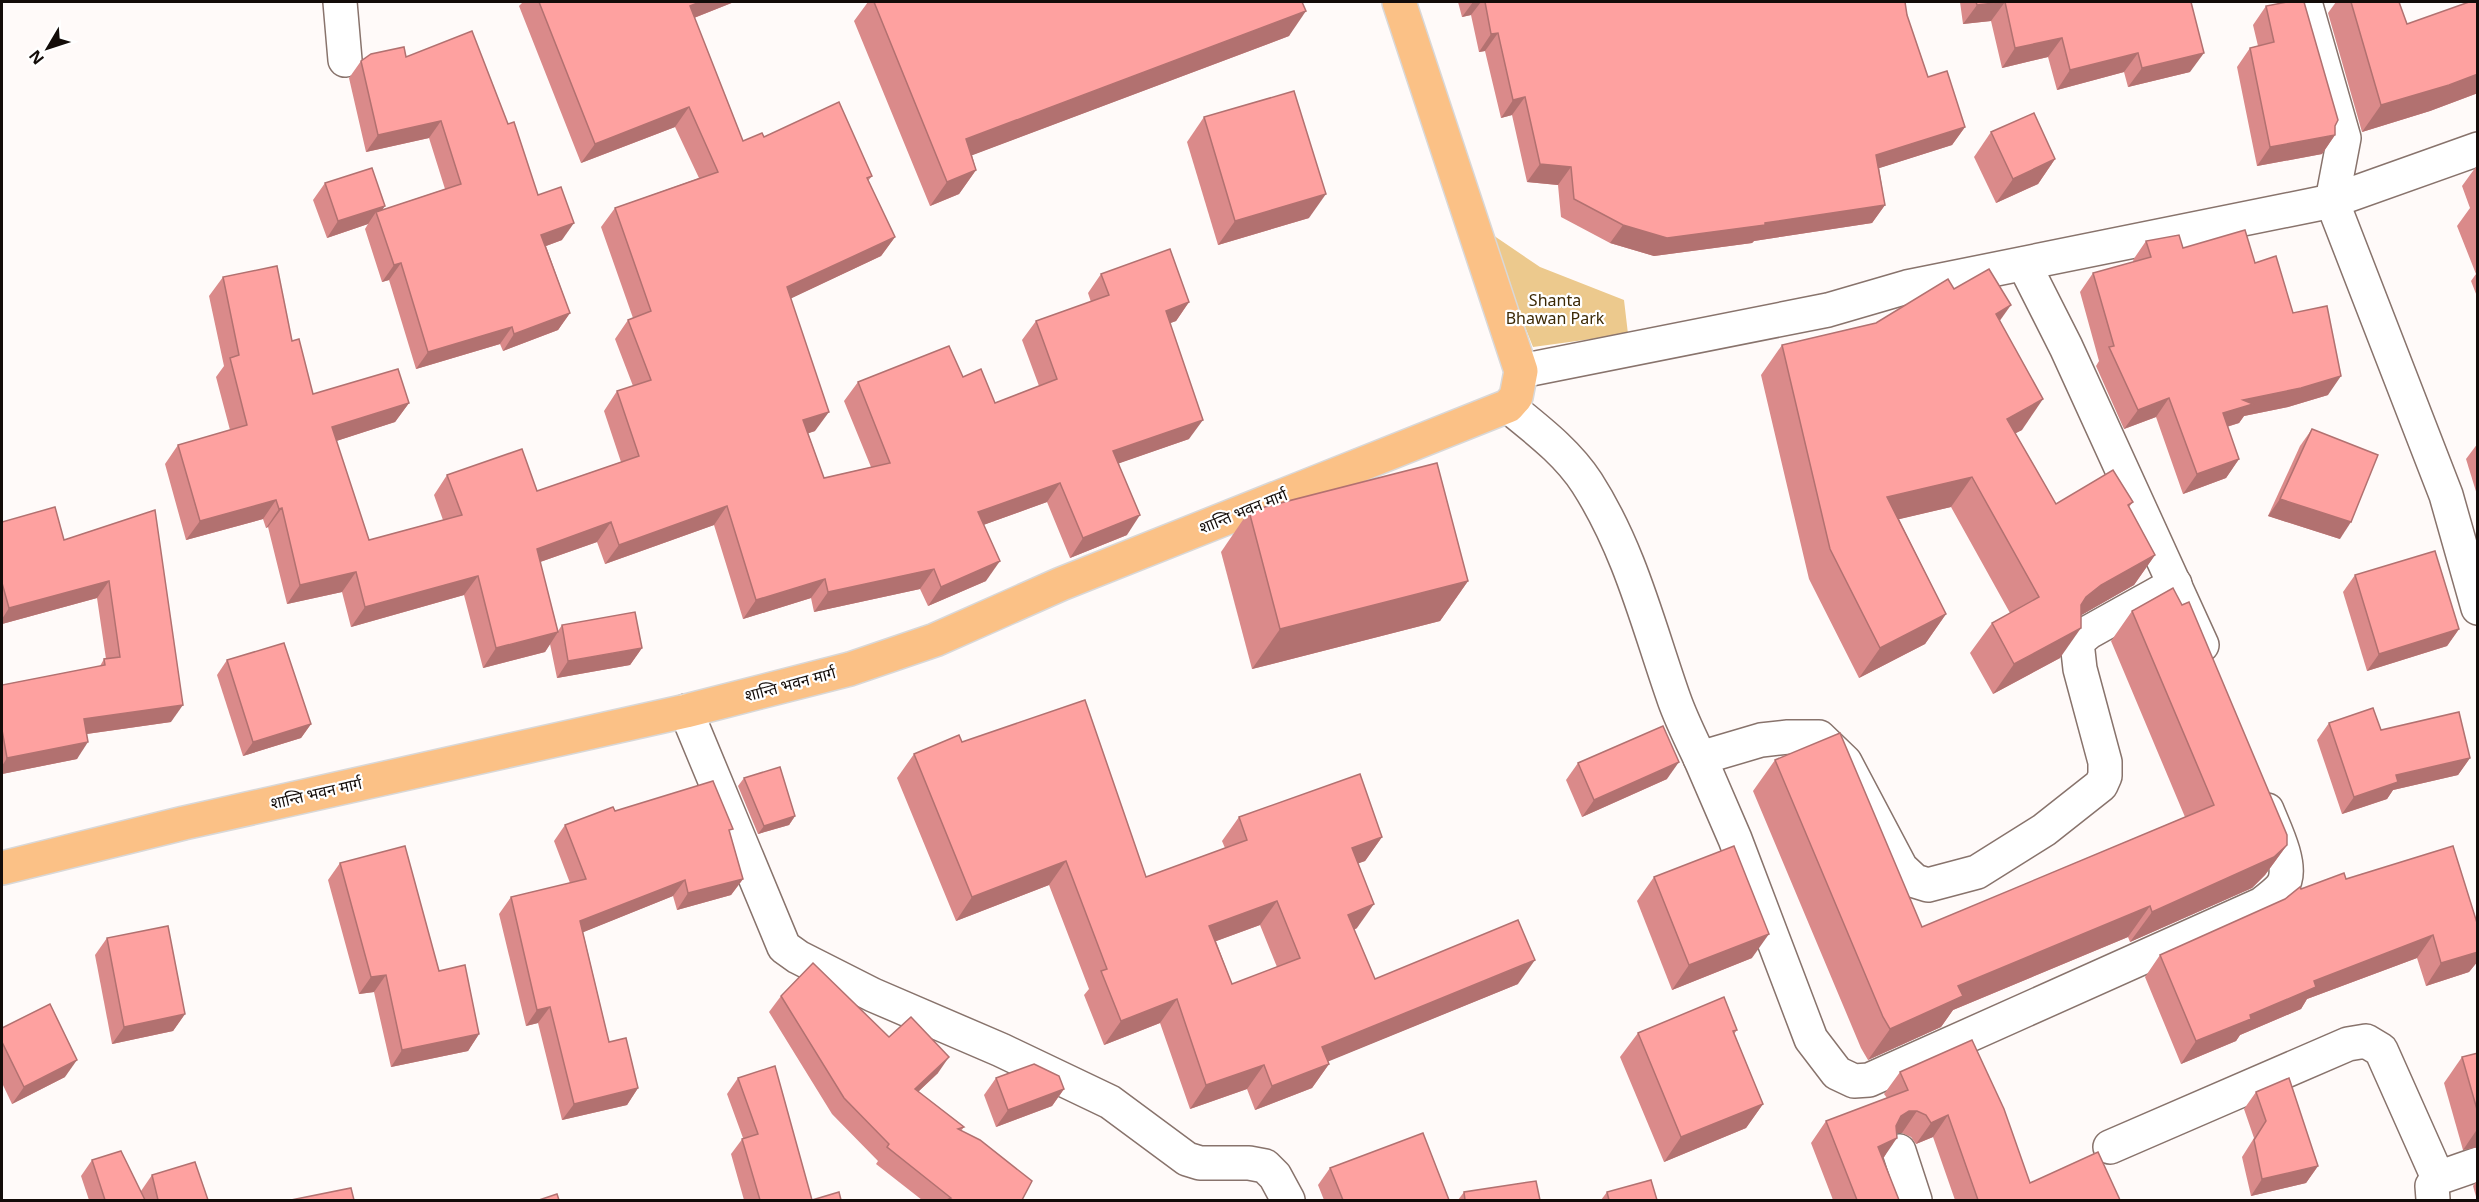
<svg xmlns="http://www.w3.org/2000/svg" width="2479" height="1202" font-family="'Noto Sans','Noto Sans Devanagari',sans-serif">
<rect width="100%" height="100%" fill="#fffaf9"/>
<path fill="#ecc98d" d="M1487 231 1540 267 1624 300 1628 334 1533 347Z"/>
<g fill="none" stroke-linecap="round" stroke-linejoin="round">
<g stroke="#88736c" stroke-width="36">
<g id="minor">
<path d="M340 2 345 60"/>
<path d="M2305 2 2344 138 2332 201 2446 495 2478 608"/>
<path d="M2024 264 2066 347 2202 645"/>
<path d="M1521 371 1828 310 1907 287 2332 201 2478 149"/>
<path d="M1508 406C1536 429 1567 452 1587 483 1630 550 1648 625 1674 699 1681 719 1691 739 1700 758L1761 740 1788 737H1819L1845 762 1901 868 1915 881 1928 885 1977 872 2044 830 2101 785 2105 776V762L2080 669 2077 642 2089 632 2175 584"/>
<path d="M686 711 784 947 798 957 873 995 1001 1050 1110 1102 1187 1159 1200 1163H1249L1265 1166 1275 1176 1288 1200"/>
<path d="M1700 758 1735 839 1811 1039 1837 1073 1854 1081 1869 1080 2262 904C2270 897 2282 890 2285 880 2291 861 2274 828 2267 810"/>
<path d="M2110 1147 2348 1044 2366 1041 2381 1050 2438 1178"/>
<path d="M1899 1151 1915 1200"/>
<path d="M2433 1199 2432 1186 2438 1178 2478 1164"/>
</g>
</g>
<g stroke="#d9d8d8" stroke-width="36">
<path id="major" d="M2 868 184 823 686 711 850 669 935 640 1061 584 1508 406 1516 397 1521 371 1399 2"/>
</g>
<use href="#minor" stroke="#fff" stroke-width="33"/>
<use href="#major" stroke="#fbc186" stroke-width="33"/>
</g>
<g fill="#da8a8a" fill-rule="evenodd">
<path d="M523 2H734L694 18 743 141 764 137 872 176 868 181 895 237 881 256 791 298 815 431 808 433 824 478 871 467 844 401 858 382 963 377 995 403 1039 386 1022 340 1036 321 1091 302 1088 293 1101 274 1189 302 1176 321 1170 323 1189 439 1119 463 1127 535 1070 558 1047 502 983 525 986 581 928 606 920 589 814 612 811 598 743 619 714 525 605 564 597 542 540 562 558 631 562 625 642 648 630 665 557 678 550 644 545 652 483 668 464 595 351 627 342 592 287 604 268 527 266 528 263 519 186 540 165 464 178 445 230 430 216 377 224 366 209 296 223 277 292 341 313 394 409 403 395 422 336 441 369 540 443 520 434 495 447 475 537 491 621 462 604 411 617 391 633 386 615 339 628 320 633 318 601 227 615 208 699 178 675 127 581 163 519 6Z"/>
<path d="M868 2H1302L1289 36 972 155 976 170 959 194 930 206 854 21Z"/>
<path d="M1458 2H1905L1907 15 1928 77 1965 127 1952 145 1879 168 1885 205 1872 223 1754 241 1752 243 1654 256 1610 243 1561 217 1558 185 1527 182 1512 115 1501 118 1485 51 1479 52 1471 15 1462 17Z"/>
<path d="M1960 2H2191L2190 72 2128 87 2124 72 2057 90 2048 57 2002 68 1991 21 1963 24Z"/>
<path d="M2336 2H2399L2407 24 2478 2V93L2430 111 2362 132 2328 13Z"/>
<path d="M2266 6 2335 126V135L2322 154 2257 166 2237 67 2250 48 2258 46 2253 25Z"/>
<path d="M406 57 508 124 538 195 562 240 546 246 570 313 558 330 503 351 500 344 416 369 389 280 382 282 365 229 368 224 327 238 313 200 325 183 382 210 445 189 429 138 366 152 349 78 361 61Z"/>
<path d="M1204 117 1309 218 1218 245 1187 142Z"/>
<path d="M1991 132 2055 159 2038 184 1996 203 1974 157Z"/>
<path d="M2478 164V299L2471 281 2476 274 2457 226 2470 208 2462 186Z"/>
<path d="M2146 241 2255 263 2293 313 2328 395 2288 407 2244 416 2239 423 2227 427 2239 459 2226 478 2183 494 2156 417 2124 429 2096 366 2099 361 2080 292 2093 273 2134 262 2133 260Z"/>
<path d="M1954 289 2000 321 2022 430 2015 433 2056 504 2133 502 2129 507 2155 555 2134 585 2081 615 2060 658 1993 694 1970 653 1992 623 2010 613 1951 507 1899 519 1946 614 1925 644 1859 678 1809 579 1761 375 1782 345 1876 323Z"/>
<path d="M2312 429 2340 539 2268 516 2300 446Z"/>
<path d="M2478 443V498L2466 459Z"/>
<path d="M155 510 171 722 87 734 77 759 2 774V685L100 666 104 659H106L97 598 2 624V522L64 540Z"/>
<path d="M1249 511 1468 581 1440 621 1252 669 1221 552Z"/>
<path d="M2355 575 2459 629 2447 646 2367 671 2343 592Z"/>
<path d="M2132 611 2287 845 2265 875 2252 888 2130 942 2128 937 1953 1010 1941 1027 1868 1060 1861 1048 1753 791 1775 760 1922 927 2185 817 2111 641Z"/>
<path d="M227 660 311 724 301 738 243 756 217 675Z"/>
<path d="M2329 723 2381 730 2470 758 2458 775 2393 790 2387 799 2342 814 2317 740Z"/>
<path d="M962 742 1146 877 1225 848 1222 841 1239 817 1382 837 1365 861 1358 863 1357 928 1354 930 1375 979 1518 984 1328 1061 1329 1064 1312 1088 1255 1110 1247 1089 1190 1109 1160 1023 1104 1045 1084 995 1089 989 1049 885 956 921 897 778 914 754ZM1260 925 1277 967 1232 984 1216 941Z"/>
<path d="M1578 763 1667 779 1582 817 1566 780Z"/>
<path d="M744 778 795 816 789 825 758 834 738 786Z"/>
<path d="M615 811 730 833 743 879 731 895 677 910 673 896 583 932 609 1042 638 1088 627 1105 562 1120 538 1023 526 1026 499 914 511 897 570 883 554 841 565 825Z"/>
<path d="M340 863 479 1034 468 1051 391 1067 374 992 359 994 328 880Z"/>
<path d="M1654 877 1752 958 1672 990 1637 901Z"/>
<path d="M2346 879 2478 926V961L2469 972 2426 986 2417 958 2307 999 2301 1009 2240 1035 2236 1041 2181 1064 2145 977 2160 955 2285 899 2301 889Z"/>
<path d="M107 938 185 1014 173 1031 112 1044 95 955Z"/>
<path d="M781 996 889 1037 938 1073 918 1092 964 1127 961 1131 1022 1200H922L876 1164 878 1161 832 1114 769 1012Z"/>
<path d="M2 1028 65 1077 12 1104 2 1083Z"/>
<path d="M1737 1030 1734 1034 1763 1104 1746 1128 1664 1162 1620 1057 1638 1033Z"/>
<path d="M2478 1053V1147L2463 1150 2444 1083 2462 1057Z"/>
<path d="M1900 1072 2030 1183 2120 1200H1955L1933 1137 1916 1144 1911 1137 1902 1133H1897L1883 1159 1899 1200H1833L1811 1143 1826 1121 1887 1098 1884 1094Z"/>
<path d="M738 1078 812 1200H841H744L731 1154 743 1138 727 1094Z"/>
<path d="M996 1078 1064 1089 1052 1106 996 1127 984 1095Z"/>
<path d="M2256 1092 2318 1166 2306 1183 2251 1196 2242 1157 2254 1138 2244 1109Z"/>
<path d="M92 1160 141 1191 152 1175 208 1200H89L81 1176Z"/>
<path d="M1330 1168 1449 1200H1324L1318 1185Z"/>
<path d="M2478 1179V1200H2477L2473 1186Z"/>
<path d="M1464 1192 1540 1200H1458Z"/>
<path d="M1607 1192 1657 1200H1601Z"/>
</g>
<g fill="#b27170">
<path d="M700 2H734L676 25 690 6Z"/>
<path d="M1473 2H1481L1471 15 1462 17Z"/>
<path d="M2005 2 1991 21 1963 24 1977 5Z"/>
<path d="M1306 11 1289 36 949 164 966 139Z"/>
<path d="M1498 33 1485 51 1479 52 1491 34Z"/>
<path d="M2062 38 2048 57 2002 68 2015 48Z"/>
<path d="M2138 53 2124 72 2057 90 2070 70Z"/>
<path d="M2204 53 2190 72 2128 87 2142 68Z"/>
<path d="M2478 74V93L2430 111 2362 132 2381 105Z"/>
<path d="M1525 97 1512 115 1501 118 1513 100Z"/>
<path d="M689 107 675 127 581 163 595 144Z"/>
<path d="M441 121 429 138 366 152 378 135Z"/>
<path d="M1965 127 1952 145 1864 173 1876 155Z"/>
<path d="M2335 135 2322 154 2257 166 2270 147Z"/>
<path d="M2055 159 2038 184 1996 203 2013 179Z"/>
<path d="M1540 164 1571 167 1558 185 1527 182Z"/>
<path d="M976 170 959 194 930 206 947 182Z"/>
<path d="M1326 194 1309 218 1218 245 1235 221Z"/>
<path d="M1885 205 1872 223 1754 241 1752 243 1654 256 1610 243 1623 225 1765 223Z"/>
<path d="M385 206 378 216 376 212 368 224 327 238 338 221Z"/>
<path d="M574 223 562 240 530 252 541 235Z"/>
<path d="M895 237 881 256 773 307 787 287Z"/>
<path d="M401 263 389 280 382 282 394 265Z"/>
<path d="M1189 302 1176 321 1152 330 1166 311Z"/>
<path d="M2011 305 1989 336 1996 314Z"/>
<path d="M570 313 558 330 503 351 514 334Z"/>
<path d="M512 327 500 344 416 369 428 352Z"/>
<path d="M2341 376 2328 395 2288 407 2244 416 2239 423 2209 432 2223 413 2243 400Z"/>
<path d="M2169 398 2156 417 2124 429 2138 410Z"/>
<path d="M2043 399 2022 430 1986 449 2007 419Z"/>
<path d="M409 403 395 422 318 447 332 427Z"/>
<path d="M829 412 815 431 789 440 803 420Z"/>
<path d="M1203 420 1189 439 1100 470 1113 451Z"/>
<path d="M2239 459 2226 478 2183 494 2197 474Z"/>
<path d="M1972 477 1951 507 1866 527 1887 497Z"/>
<path d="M1060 483 1047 502 964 532 978 512Z"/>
<path d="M2280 499 2351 522 2340 539 2268 516Z"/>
<path d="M276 500 263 519 186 540 200 521Z"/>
<path d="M727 506 714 525 605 564 619 545Z"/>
<path d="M282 508 268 527 266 528 279 509Z"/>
<path d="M1140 515 1127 535 1070 558 1083 538Z"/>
<path d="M611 522 597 542 523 568 537 549Z"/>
<path d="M2155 555 2134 585 2080 616 2065 628 2086 597 2101 585Z"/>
<path d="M1000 561 986 581 928 606 941 587Z"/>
<path d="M934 569 920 589 814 612 828 592Z"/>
<path d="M356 572 342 592 287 604 300 585Z"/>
<path d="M478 576 464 595 351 627 365 607Z"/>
<path d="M825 579 811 598 743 619 756 600Z"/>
<path d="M109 581 97 598 2 624V619L9 608Z"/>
<path d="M1468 581 1440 621 1252 669 1280 629Z"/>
<path d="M1946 614 1925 644 1859 678 1880 648Z"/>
<path d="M2081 628 2060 658 1993 694 2014 664Z"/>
<path d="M2459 629 2447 646 2367 671 2379 654Z"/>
<path d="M558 632 545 652 483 668 496 648Z"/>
<path d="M642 648 630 665 557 678 568 661Z"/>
<path d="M183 705 171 722 72 736 84 719Z"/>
<path d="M311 724 301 738 243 756 253 742Z"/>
<path d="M88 742 77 759 2 774V766L7 758Z"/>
<path d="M2470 758 2458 775 2393 790 2387 799 2342 814 2354 797 2396 775Z"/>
<path d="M1679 762 1667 779 1582 817 1594 800Z"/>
<path d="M795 816 789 825 758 834 764 826Z"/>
<path d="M1382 837 1365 861 1335 872 1352 848Z"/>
<path d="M2287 845 2265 875 2252 888 2130 942 2152 912Z"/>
<path d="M1066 861 1049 885 956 921 972 897Z"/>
<path d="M743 879 731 895 677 910 688 893Z"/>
<path d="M685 880 673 896 569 938 580 921Z"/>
<path d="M1277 901 1260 925 1192 950 1209 926Z"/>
<path d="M1374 904 1357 928 1332 939 1348 915Z"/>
<path d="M2150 906 2128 937 1953 1010 1941 1027 1868 1060 1890 1029 1958 986Z"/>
<path d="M1769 934 1752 958 1672 990 1689 965Z"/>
<path d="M2433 935 2417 958 2307 999 2301 1009 2240 1035 2236 1041 2181 1064 2196 1041 2250 1015 2314 981Z"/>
<path d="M2478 952V961L2469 972 2426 986 2441 963Z"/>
<path d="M1535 960 1518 984 1305 1071 1322 1047Z"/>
<path d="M386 975 374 992 359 994 371 977Z"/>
<path d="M1177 999 1160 1023 1104 1045 1121 1021Z"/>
<path d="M550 1007 538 1023 526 1026 537 1010Z"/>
<path d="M185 1014 173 1031 112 1044 124 1027Z"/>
<path d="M479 1034 468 1051 391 1067 402 1050Z"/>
<path d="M949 1057 938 1073 903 1106 915 1089Z"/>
<path d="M77 1060 65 1077 12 1104 24 1087Z"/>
<path d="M1329 1064 1312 1088 1255 1110 1272 1086Z"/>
<path d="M1264 1065 1247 1089 1190 1109 1206 1085Z"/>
<path d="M638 1088 627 1105 562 1120 574 1104Z"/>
<path d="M1064 1089 1052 1106 996 1127 1008 1110Z"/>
<path d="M1763 1104 1746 1128 1664 1162 1681 1137Z"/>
<path d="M1909 1111H1917L1902 1133H1894L1886 1138 1901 1116Z"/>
<path d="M1948 1115 1933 1137 1916 1144 1931 1123Z"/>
<path d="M2478 1128V1147L2463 1150Z"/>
<path d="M1897 1138 1882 1160 1878 1147Z"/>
<path d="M2318 1166 2306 1183 2251 1196 2262 1179Z"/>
</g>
<g fill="#fea1a0" stroke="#b27170" stroke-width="1.5" fill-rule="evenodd">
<path d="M539 2H700L690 6 743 141 762 133 764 137 839 102 872 176 867 178 895 237 787 287 829 412 803 420 824 478 890 463 858 382 949 346 963 377 981 369 995 403 1057 379 1036 321 1109 295 1101 274 1170 249 1189 302 1166 311 1203 420 1113 451 1140 515 1083 538 1060 483 978 512 1000 561 941 587 934 569 828 592 825 579 756 600 727 506 619 545 611 522 537 549 558 632 496 648 478 576 365 607 356 572 300 585 282 508 279 509 276 500 200 521 178 445 247 425 230 358 239 355 223 277 277 266 292 341 299 339 313 394 398 369 409 403 332 427 369 540 462 515 447 475 522 449 537 491 639 456 617 391 651 380 628 320 651 311 615 208 718 172 689 107 595 144Z"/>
<path d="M874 2H1302L1306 11 966 139 976 170 947 182Z"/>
<path d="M1485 2H1905L1907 15 1928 77 1947 71 1965 127 1876 155 1885 205 1765 223V225L1667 238 1623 225 1574 199 1571 167 1540 164 1525 97 1513 100 1498 33 1491 34Z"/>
<path d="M1976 2H2003L1977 5Z"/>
<path d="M2005 2H2191L2204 53 2142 68 2138 53 2070 70 2062 38 2015 48Z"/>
<path d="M2287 2H2304L2338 120 2335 126V135L2270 147 2250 48 2274 42 2266 6Z"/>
<path d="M2351 2H2399L2407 24 2469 2H2478V74L2449 85 2381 105Z"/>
<path d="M472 31 508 124 514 122 538 195 561 187 574 223 541 235 570 313 514 334 512 327 428 352 401 263 394 265 376 212 461 184 441 121 378 135 361 61 371 54 404 47 406 57Z"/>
<path d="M1294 91 1326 194 1235 221 1204 117Z"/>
<path d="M2034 113 2055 159 2013 179 1991 132Z"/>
<path d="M372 168 385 206 338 221 325 183Z"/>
<path d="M2245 230 2255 263 2276 256 2293 313 2327 306 2341 376 2301 388 2243 400 2253 404 2223 413 2239 459 2197 474 2169 398 2138 410 2109 347 2114 346 2093 273 2151 257 2146 241 2179 235 2183 248Z"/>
<path d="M1989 269 2011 305 1996 314 2043 399 2007 419 2056 504 2113 470 2133 502 2128 505 2155 555 2101 585 2086 597 2081 605V628L2014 664 1992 623 2039 597 1972 477 1887 497 1946 614 1880 648 1830 549 1782 345 1876 323 1948 279 1954 289Z"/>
<path d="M2312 429 2378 455 2351 522 2280 499Z"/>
<path d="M1437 463 1468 581 1280 629 1249 511Z"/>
<path d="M55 507 64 540 155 510 183 705 84 719 88 742 7 758 2 730V685L105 665 104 659 120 657 109 581 9 608 2 583V522Z"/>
<path d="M2435 551 2459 629 2379 654 2355 575Z"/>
<path d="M2173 588 2182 605 2189 602 2287 835V845L2274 857 2152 912 2150 906 1958 986 1963 996 1890 1029 1883 1017 1775 760 1840 733 1922 927 2214 805 2132 611Z"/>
<path d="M635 612 642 648 568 661 562 625Z"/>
<path d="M284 643 311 724 253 742 227 660Z"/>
<path d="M1085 700 1146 877 1247 840 1239 817 1360 774 1382 837 1352 848 1374 904 1348 915 1375 979 1518 920 1535 960 1322 1047 1329 1064 1272 1086 1264 1065 1206 1085 1177 999 1121 1021 1101 971 1107 969 1066 861 972 897 914 754 959 735 962 742ZM1277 901 1300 958 1232 984 1209 926Z"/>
<path d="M2373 708 2381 730 2459 712 2470 758 2396 775 2398 782 2354 797 2329 723Z"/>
<path d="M1663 726 1679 762 1594 800 1578 763Z"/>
<path d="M780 767 795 816 764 826 744 778Z"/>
<path d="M713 781 733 829 729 830 743 879 688 893 685 880 580 921 609 1042 626 1038 638 1088 574 1104 550 1007 537 1010 511 897 586 879 565 825 613 807 615 811Z"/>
<path d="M405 846 439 971 465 965 479 1034 402 1050 386 975 371 977 340 863Z"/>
<path d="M1734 846 1769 934 1689 965 1654 877Z"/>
<path d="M2453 846 2478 926V952L2441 963 2433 935 2314 981 2316 987 2250 1015 2251 1019 2196 1041 2160 955 2285 899 2300 887 2301 889 2344 873 2346 879Z"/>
<path d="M168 926 185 1014 124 1027 107 938Z"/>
<path d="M813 963 889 1037 911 1017 949 1057 915 1089 964 1127 958 1129 980 1140 1032 1181 1022 1200H947L951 1198 887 1147 889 1144 844 1098 781 996Z"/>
<path d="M1724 997 1737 1030 1733 1031 1763 1104 1681 1137 1638 1033Z"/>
<path d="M50 1004 77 1060 24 1087 2 1042V1028Z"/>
<path d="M1972 1040 2004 1109 2030 1183 2098 1152 2120 1200H1978L1948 1115 1931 1123 1926 1115 1917 1111H1909L1901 1116 1896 1126 1897 1138 1878 1147 1899 1200H1857L1826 1121 1908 1090 1900 1072Z"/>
<path d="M2478 1053V1113L2462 1057Z"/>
<path d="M1034 1064 1059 1076 1064 1089 1008 1110 996 1078Z"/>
<path d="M775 1066 812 1200 839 1192 841 1200H760L742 1139 758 1134 738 1078Z"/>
<path d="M2289 1078 2318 1166 2262 1179 2254 1140 2266 1121 2256 1092Z"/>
<path d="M1423 1133 1449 1200H1343L1330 1168Z"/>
<path d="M121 1151 145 1200H105L92 1160Z"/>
<path d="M195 1162 208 1200H158L152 1175Z"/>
<path d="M1651 1180 1657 1200H1609L1607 1192Z"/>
<path d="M1536 1181 1540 1200H1465L1464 1192Z"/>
<path d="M351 1188 354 1200H291Z"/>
<path d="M557 1194 559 1200H539Z"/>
</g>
<g text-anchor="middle" stroke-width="4.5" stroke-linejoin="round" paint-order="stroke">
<g font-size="16" fill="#3c2905" stroke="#fff">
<text x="1555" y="306">Shanta<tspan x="1555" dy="18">Bhawan Park</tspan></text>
</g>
<g font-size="16" fill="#130c09" stroke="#fff">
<text transform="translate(1243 511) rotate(-22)" y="6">शान्ति भवन मार्ग</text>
<text transform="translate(790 684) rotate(-15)" y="6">शान्ति भवन मार्ग</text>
<text transform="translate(316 793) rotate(-13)" y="6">शान्ति भवन मार्ग</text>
</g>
</g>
<rect width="2479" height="1202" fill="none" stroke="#130c09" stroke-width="6"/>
<g transform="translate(48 48) rotate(231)" stroke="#ffffff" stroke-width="4.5" paint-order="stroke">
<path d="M0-4.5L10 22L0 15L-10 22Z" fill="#130c09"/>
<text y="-9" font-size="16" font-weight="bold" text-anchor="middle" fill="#130c09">N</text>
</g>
</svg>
